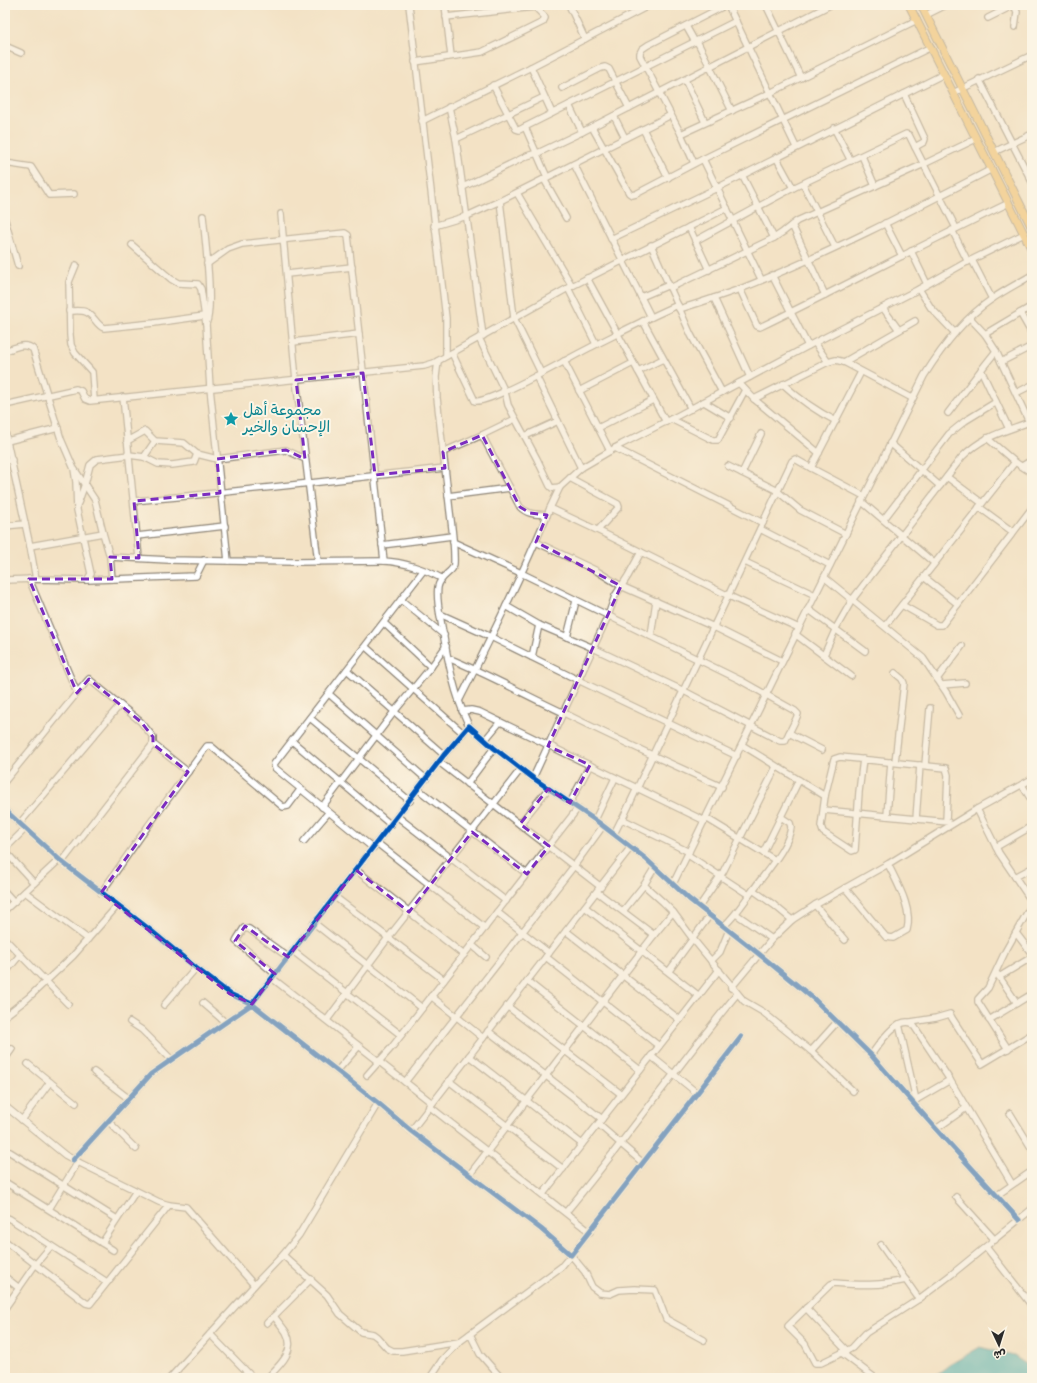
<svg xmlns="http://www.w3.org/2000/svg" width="1037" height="1383" font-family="'Gochi Hand','Playpen Sans Arabic',sans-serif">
<rect width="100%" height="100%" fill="#fcf5e5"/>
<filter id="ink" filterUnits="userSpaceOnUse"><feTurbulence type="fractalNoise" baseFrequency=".025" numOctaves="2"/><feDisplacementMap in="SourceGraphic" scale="8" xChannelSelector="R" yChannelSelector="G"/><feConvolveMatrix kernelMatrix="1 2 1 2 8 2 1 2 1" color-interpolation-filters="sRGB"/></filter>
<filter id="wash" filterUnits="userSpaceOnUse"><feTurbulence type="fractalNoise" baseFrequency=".012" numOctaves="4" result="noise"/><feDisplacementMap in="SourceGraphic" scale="16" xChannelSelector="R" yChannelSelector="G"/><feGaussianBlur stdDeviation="0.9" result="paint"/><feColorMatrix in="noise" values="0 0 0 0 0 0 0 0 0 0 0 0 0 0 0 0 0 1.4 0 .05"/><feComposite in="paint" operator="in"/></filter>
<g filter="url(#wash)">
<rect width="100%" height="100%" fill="#f3e2c5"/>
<path fill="#3daeb6" stroke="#346c70" d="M980 1347 1014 1356 1032 1368V1378H932L949 1365Z"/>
</g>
<g filter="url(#ink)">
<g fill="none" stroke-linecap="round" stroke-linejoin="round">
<g stroke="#8f8678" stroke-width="8">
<g id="minor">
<path d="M409 5 446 318V356"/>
<path d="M445 5 451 56"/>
<path d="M569 5 585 39"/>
<path d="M728 5 783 120 796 147"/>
<path d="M766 5 801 78"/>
<path d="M1014 5 1017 12 1015 27"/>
<path d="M926 15 946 5"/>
<path d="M446 17 535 7"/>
<path d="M988 18 1014 5"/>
<path d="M686 26 695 42"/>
<path d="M697 41 732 111"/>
<path d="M5 46 21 53"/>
<path d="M415 62 482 52 543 22 545 18 544 16 533 5"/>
<path d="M531 67 552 113"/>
<path d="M979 79 1032 182"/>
<path d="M685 80 705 122"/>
<path d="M493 85 516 129 519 130 736 21"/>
<path d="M562 88 601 68 605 67 609 69 629 108"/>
<path d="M953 93 1032 55"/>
<path d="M904 94 925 139 924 142 915 147"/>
<path d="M569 105 582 132 830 5"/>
<path d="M449 107 456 139 483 336"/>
<path d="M614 116 625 138"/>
<path d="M422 121 531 67 650 5"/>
<path d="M525 127 547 177"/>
<path d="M592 127 629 193 632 195 636 194 703 159 931 47"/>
<path d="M834 128 851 161"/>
<path d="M643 129 668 178"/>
<path d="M681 134 770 93 917 20"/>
<path d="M456 139 544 97"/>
<path d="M994 152 1032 134"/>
<path d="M862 156 875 186"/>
<path d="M776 157 793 188"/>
<path d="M703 159 761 279"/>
<path d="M5 163 31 167 49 195 74 194"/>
<path d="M694 163 681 134 640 56V53L642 49 648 45 726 5"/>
<path d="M574 164 651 317"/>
<path d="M742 175 774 238"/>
<path d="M544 179 566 218"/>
<path d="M803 184 835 247"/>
<path d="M463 187 527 156 540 152 582 132"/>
<path d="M517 193 572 286"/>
<path d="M500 201 514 318 541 373"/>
<path d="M281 214 296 380 318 562"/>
<path d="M203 216C205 238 214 308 206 324"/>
<path d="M5 220 18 266"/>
<path d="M885 223 902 256"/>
<path d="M792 225 825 295"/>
<path d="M434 226 467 216 500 201 671 115"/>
<path d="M689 227 709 270"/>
<path d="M952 230 968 262"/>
<path d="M611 239 717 188 944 74"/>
<path d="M695 241 793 188 906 134 909 135 915 147 956 228"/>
<path d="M132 245 171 279 178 283 198 284 201 289 206 324 210 388 228 561 295 562 384 561"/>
<path d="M651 245 691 335 722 392"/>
<path d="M911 251 927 284"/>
<path d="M972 260 992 299"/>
<path d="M207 264 228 249 242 244 345 233 348 235 384 561C403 562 425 569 441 578"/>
<path d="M76 265 69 282 70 335 71 345 75 353 92 372 94 400"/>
<path d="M287 274 352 267"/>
<path d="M772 275 808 346"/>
<path d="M587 278 666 422"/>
<path d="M568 288 596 344"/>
<path d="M670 288 774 238 783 232 797 221 924 164 976 139"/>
<path d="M740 289 757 326 760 327C843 287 925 243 1009 203"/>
<path d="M919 289 931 308 955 333"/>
<path d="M641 297 669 285"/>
<path d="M714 298 750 377"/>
<path d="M883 308 899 330"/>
<path d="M679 309C700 303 720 296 740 289 826 255 909 212 992 169"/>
<path d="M69 311C74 311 82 310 86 312 94 315 96 325 104 328L154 323 204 316"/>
<path d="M1020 313 1032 334"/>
<path d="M970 318 985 334 996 351 1029 422"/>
<path d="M643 321 691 409"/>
<path d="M985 334 1032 306"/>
<path d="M479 338 505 392 508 405 537 459 550 486 552 488 560 487 581 468 622 444 679 415 808 346 919 289 965 263 1024 234"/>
<path d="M293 342 359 334"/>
<path d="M815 343 828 362"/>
<path d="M5 351C14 348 25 342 33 349L61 439 74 469 76 482 77 510 91 574 87 580 36 579 5 580"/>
<path d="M452 353 475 401C490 404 576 354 595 345 623 331 650 317 678 305"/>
<path d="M438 361 436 377 437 398C441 433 445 468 449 503 451 523 455 544 454 564 454 572 440 575 438 587 436 600 440 614 442 627 448 661 454 694 469 726"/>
<path d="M564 361 610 451"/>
<path d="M844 362 915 321"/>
<path d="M1001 362 1032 346"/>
<path d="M981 370 1009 429"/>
<path d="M638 371 663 359"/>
<path d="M536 376 581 468"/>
<path d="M739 383 754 399 819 453"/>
<path d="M783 384C799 399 816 411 836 421"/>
<path d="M579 391 633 363"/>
<path d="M1016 393 1032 385"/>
<path d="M123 397 139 558"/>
<path d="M754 399 828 362 836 360 844 362 912 398"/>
<path d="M704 402 731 418"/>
<path d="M5 405 76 389 81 391 85 399 90 401 424 366 434 363 568 288 727 208"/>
<path d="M948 413 981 370 996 351"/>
<path d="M671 419 713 440H718L745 390"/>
<path d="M598 428 653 400"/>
<path d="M5 432 30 546 36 579"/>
<path d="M482 435 520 507C528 515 537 514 547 515"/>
<path d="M525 436 558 421"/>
<path d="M987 438 1015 462 1032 473"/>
<path d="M7 441 58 428"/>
<path d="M127 441 145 431 155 441 184 443 197 454 217 459 286 450 305 459"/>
<path d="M890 443 940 486"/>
<path d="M615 448 763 523"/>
<path d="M443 452 482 435 515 419"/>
<path d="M144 457 158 464 172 465 194 462 197 454"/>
<path d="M5 461 12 460"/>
<path d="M728 466 776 490 800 510 846 534"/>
<path d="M1022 466 1032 460"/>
<path d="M811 468 861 372"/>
<path d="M75 470 95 500 103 533 110 557 169 560 228 561"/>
<path d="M742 473 761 434"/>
<path d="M947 477 982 503"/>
<path d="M570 478 618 504 619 507 598 530"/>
<path d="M560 487 550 508 601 532 729 596 799 628"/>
<path d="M448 496 510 488"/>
<path d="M134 501C238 492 341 479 445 468"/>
<path d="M861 501 934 563"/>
<path d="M78 503 85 484 90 465 97 459 129 455 144 457 155 441"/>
<path d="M979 507 1013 532"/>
<path d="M884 519 949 434 965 421 996 402"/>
<path d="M5 526 25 524"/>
<path d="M760 529 830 565"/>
<path d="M137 536 225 526"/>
<path d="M453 542 521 573 740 680 795 711 798 714 796 719 785 741H780L684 691 593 648 539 625 506 606"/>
<path d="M536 542 597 571 621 586 714 627 782 661"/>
<path d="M382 545 452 536"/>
<path d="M30 546 103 533"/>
<path d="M110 557 112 579"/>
<path d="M745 562 815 595"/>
<path d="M824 577 923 658 946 692 959 715"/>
<path d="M924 577 958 604"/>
<path d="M87 580 196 576 204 560"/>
<path d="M401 600 444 635"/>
<path d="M902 605 937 625H942L1032 508"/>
<path d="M808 609 865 651"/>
<path d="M440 614 491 637 578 680 737 756"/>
<path d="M384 623 431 667"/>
<path d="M885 626 1015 462"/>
<path d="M795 634 851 676"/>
<path d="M651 636 656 601"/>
<path d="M567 637 576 601"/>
<path d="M366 647 463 733"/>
<path d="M824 655 836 628 852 600 962 457C984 435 1004 432 1032 421"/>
<path d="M532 657 539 625"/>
<path d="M448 658C488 674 525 695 564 713 616 739 669 763 722 787"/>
<path d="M347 670 444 755"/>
<path d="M895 673 902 679 904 683 895 762"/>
<path d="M937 679 962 646"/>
<path d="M942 685 965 683"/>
<path d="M77 693 89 679 90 680 141 722 153 737V744L188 772"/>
<path d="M329 694 426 779"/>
<path d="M459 701C491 638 523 574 550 508"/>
<path d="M462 711 471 710 480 712 705 821"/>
<path d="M310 718 410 801"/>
<path d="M789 733 822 750"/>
<path d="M485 740 500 722"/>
<path d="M292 741 391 825"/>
<path d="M742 745 825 796"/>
<path d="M863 759 859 792 855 850 852 851 823 832 821 826 825 796 834 759 840 757 946 768 948 775 946 821"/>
<path d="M439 762 601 887"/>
<path d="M925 765 930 708"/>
<path d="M533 778 608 616 615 596 628 576 641 552"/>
<path d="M5 781 77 693 29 579"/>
<path d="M467 784 494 748"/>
<path d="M1022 785 1032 801"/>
<path d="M419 790 527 874"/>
<path d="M570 803 590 765"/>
<path d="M322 807 394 712 431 667 446 646"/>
<path d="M977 809 999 853 1032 902"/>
<path d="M5 810 62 862 149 929 196 968 230 994 252 1004 444 755 469 726 494 748 533 778 598 822 646 859 689 899 759 954 814 999 871 1055 936 1129 1019 1220"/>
<path d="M824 810 948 822"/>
<path d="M887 816 891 762"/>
<path d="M398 817 506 901"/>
<path d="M706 818 775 860"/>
<path d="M916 819 920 765"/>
<path d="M595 820 615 778"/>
<path d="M622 820 792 461 795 459 797 460 811 468 864 496"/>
<path d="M19 824 120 705"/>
<path d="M520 824 548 789"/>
<path d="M614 834 621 820H624L689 852"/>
<path d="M304 841 328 813"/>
<path d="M377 843 485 928"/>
<path d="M996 847 1032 826"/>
<path d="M373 848 275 768 274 764 423 571"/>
<path d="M5 849 25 829"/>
<path d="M5 851 34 883"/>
<path d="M763 853 799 780"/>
<path d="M688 855 749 895"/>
<path d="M62 862 153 744"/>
<path d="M356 870 464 955"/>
<path d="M1015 877 1032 868"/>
<path d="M673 884 799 628 924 376C942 347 964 318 992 299 1005 290 1019 283 1032 275"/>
<path d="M644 885 663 902 673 912 693 939 744 1001 763 1012 811 1051 853 1091"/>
<path d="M845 888 886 937 893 938 907 930C913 909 897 883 888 864"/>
<path d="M753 890 774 905 792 920"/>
<path d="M5 892 14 902"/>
<path d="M25 892 88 939"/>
<path d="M597 892 654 935"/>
<path d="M101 893 148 826 207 746H211L283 807 288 806 300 790"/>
<path d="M335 897 444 980"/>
<path d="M815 905 845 940"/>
<path d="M585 907 699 996"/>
<path d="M699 907 723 872 776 767"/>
<path d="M5 910 59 860"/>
<path d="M623 911 644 885 655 867"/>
<path d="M497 912 549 953"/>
<path d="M736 914 772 939"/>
<path d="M314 923 422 1008"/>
<path d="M724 926C736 915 743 903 753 890 765 873 789 847 791 827L790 823 781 817"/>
<path d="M566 931 680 1020"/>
<path d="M1016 933 1032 954"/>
<path d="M5 939 68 1004"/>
<path d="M472 945 486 957"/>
<path d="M293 951 401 1035"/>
<path d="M546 957 659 1046"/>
<path d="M711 961 720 952 729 930"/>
<path d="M669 971 710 915"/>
<path d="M5 973 20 955"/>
<path d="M275 974 236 941 237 939 244 928 249 929 288 957"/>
<path d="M998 975 1017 1003"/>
<path d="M999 977 1032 957"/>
<path d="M272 978 432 1103"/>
<path d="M527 981 640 1070"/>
<path d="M731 988 772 939 792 920 815 905 888 864 977 809 1032 779"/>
<path d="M431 996 483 1038"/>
<path d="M203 1003 225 1022"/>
<path d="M164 1005 196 968"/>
<path d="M507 1006 621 1094"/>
<path d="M5 1016 28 998 73 956 118 905"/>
<path d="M327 1020 388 938 521 769"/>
<path d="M989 1020 1032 994"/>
<path d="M130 1022 142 1030 171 1059"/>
<path d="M911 1022 936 1018 950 1014 952 1018 982 1064 1032 1034"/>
<path d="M899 1024 916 1100"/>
<path d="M488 1031 602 1119"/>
<path d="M1008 1049 978 1002V999L988 988 1005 952 1032 904"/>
<path d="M811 1051 837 1022"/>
<path d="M871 1055C880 1043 896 1017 912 1023L950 1080 1012 1184"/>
<path d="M469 1056 582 1144"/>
<path d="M651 1056 697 1093"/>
<path d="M5 1059 12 1049"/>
<path d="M28 1064 76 1103"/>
<path d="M337 1071 359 1046"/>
<path d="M94 1072 128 1098"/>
<path d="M367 1075 392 1047 578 808"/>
<path d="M449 1081 563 1169"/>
<path d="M405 1082 574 866 603 826"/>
<path d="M914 1101 950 1080"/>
<path d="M5 1106 65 1155 78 1162 159 1202 169 1205 186 1207 254 1285"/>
<path d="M429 1106 590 1232"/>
<path d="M1010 1113 1032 1149"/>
<path d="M22 1120 50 1082"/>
<path d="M108 1121 136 1149"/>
<path d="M598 1124 643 1163"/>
<path d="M936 1129 966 1108"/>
<path d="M411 1131 631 847"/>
<path d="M10 1152 117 1219"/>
<path d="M73 1160 151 1074 252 1004 378 1103 411 1131 541 1229 571 1255 741 1037"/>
<path d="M470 1174 654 935 673 912"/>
<path d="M5 1182 113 1250"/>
<path d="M543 1194 719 970"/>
<path d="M996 1196 1032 1171"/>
<path d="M956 1197 995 1240"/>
<path d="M49 1209 78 1162"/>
<path d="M566 1212C625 1141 678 1065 737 994"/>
<path d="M5 1217 10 1219 107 1282"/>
<path d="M5 1241 86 1303 90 1304 169 1205"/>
<path d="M102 1243 136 1191"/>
<path d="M881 1245 919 1299"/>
<path d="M986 1247 1032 1306"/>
<path d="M283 1255 327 1295 340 1314 361 1332 373 1334 377 1337 387 1348 393 1351H402L459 1342"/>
<path d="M5 1277 19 1288"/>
<path d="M906 1280C880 1286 860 1285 834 1283L831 1284 788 1326V1327L805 1344 815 1363H821L852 1348 866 1333 919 1299 952 1274 1032 1209"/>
<path d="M5 1308 35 1265 51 1246"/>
<path d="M806 1308 847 1351"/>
<path d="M267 1323 311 1279"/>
<path d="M210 1334 253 1378"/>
<path d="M470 1334 480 1354 501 1378"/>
<path d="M842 1353 875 1378"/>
<path d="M170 1378 259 1280 283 1255 299 1235 378 1103"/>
<path d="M267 1378C279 1366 297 1351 286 1332 282 1326 278 1322 274 1316"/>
<path d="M430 1378 442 1360 459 1342 561 1267 571 1255 585 1272 592 1287 600 1293 610 1294 619 1290 634 1289 655 1290 666 1319 704 1340"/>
</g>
</g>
<g stroke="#8f8678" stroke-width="9">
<g id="major">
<path d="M909 5 1032 250"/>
<path d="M921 5 1032 228"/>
</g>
</g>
<use href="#minor" stroke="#fff" stroke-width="5.5"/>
<use href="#major" stroke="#f3c26a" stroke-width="7"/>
<g stroke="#fcf5e5" stroke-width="8">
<g id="cycleway">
<path d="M5 810 62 862 149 929 196 968 230 994 252 1004 444 755 469 726 494 748 533 778 598 822 646 859 689 899 759 954 814 999 871 1055 936 1129 1019 1220"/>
<path d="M73 1160 151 1074 252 1004 378 1103 411 1131 541 1229 571 1255 741 1037"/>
</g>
</g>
<use href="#cycleway" stroke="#0057b8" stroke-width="5"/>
</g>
</g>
<path d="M0 0H1037V1383H0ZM363 373 375 475 445 468 443 452 482 435 520 507 530 513 547 515 536 542 621 586 548 746 590 765 570 803 548 789 520 824 549 846 527 874 472 832 409 912 356 870 288 957 245 926 235 941 275 974 252 1004 230 994 101 893 188 772 153 744V737L141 722 89 679 77 693 29 579H112L110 557 139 558 134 501 220 493 217 459 286 450 305 459 296 380Z" fill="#f3e2c5" fill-opacity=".55" fill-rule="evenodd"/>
<path fill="none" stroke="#7b2cbf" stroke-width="3" stroke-dasharray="8 5" stroke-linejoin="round" d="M363 373 375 475 445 468 443 452 482 435 520 507 530 513 547 515 536 542 621 586 548 746 590 765 570 803 548 789 520 824 549 846 527 874 472 832 409 912 356 870 288 957 245 926 235 941 275 974 252 1004 230 994 101 893 188 772 153 744V737L141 722 89 679 77 693 29 579H112L110 557 139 558 134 501 220 493 217 459 286 450 305 459 296 380Z"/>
<defs>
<g id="sight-bare" transform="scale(1.2)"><path d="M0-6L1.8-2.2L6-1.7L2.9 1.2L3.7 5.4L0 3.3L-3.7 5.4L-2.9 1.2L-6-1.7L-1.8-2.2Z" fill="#0f9aa8" stroke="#fcf5e5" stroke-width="2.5" paint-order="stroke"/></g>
</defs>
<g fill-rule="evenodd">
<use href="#sight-bare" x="231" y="419"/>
</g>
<g text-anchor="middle" stroke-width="4" stroke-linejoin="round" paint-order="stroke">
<g font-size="15" fill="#0d838f" stroke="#fcf5e5" text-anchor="start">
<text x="243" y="415">مجموعة أهل<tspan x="243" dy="17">الإحسان والخير</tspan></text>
</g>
</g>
<rect width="1037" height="1383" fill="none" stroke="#fcf5e5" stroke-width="20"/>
<g transform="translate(999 1345) rotate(176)" stroke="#fcf5e5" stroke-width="3" paint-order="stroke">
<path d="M0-3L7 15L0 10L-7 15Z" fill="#2b2b2b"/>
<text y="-6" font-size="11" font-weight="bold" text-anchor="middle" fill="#2b2b2b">ش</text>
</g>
</svg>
